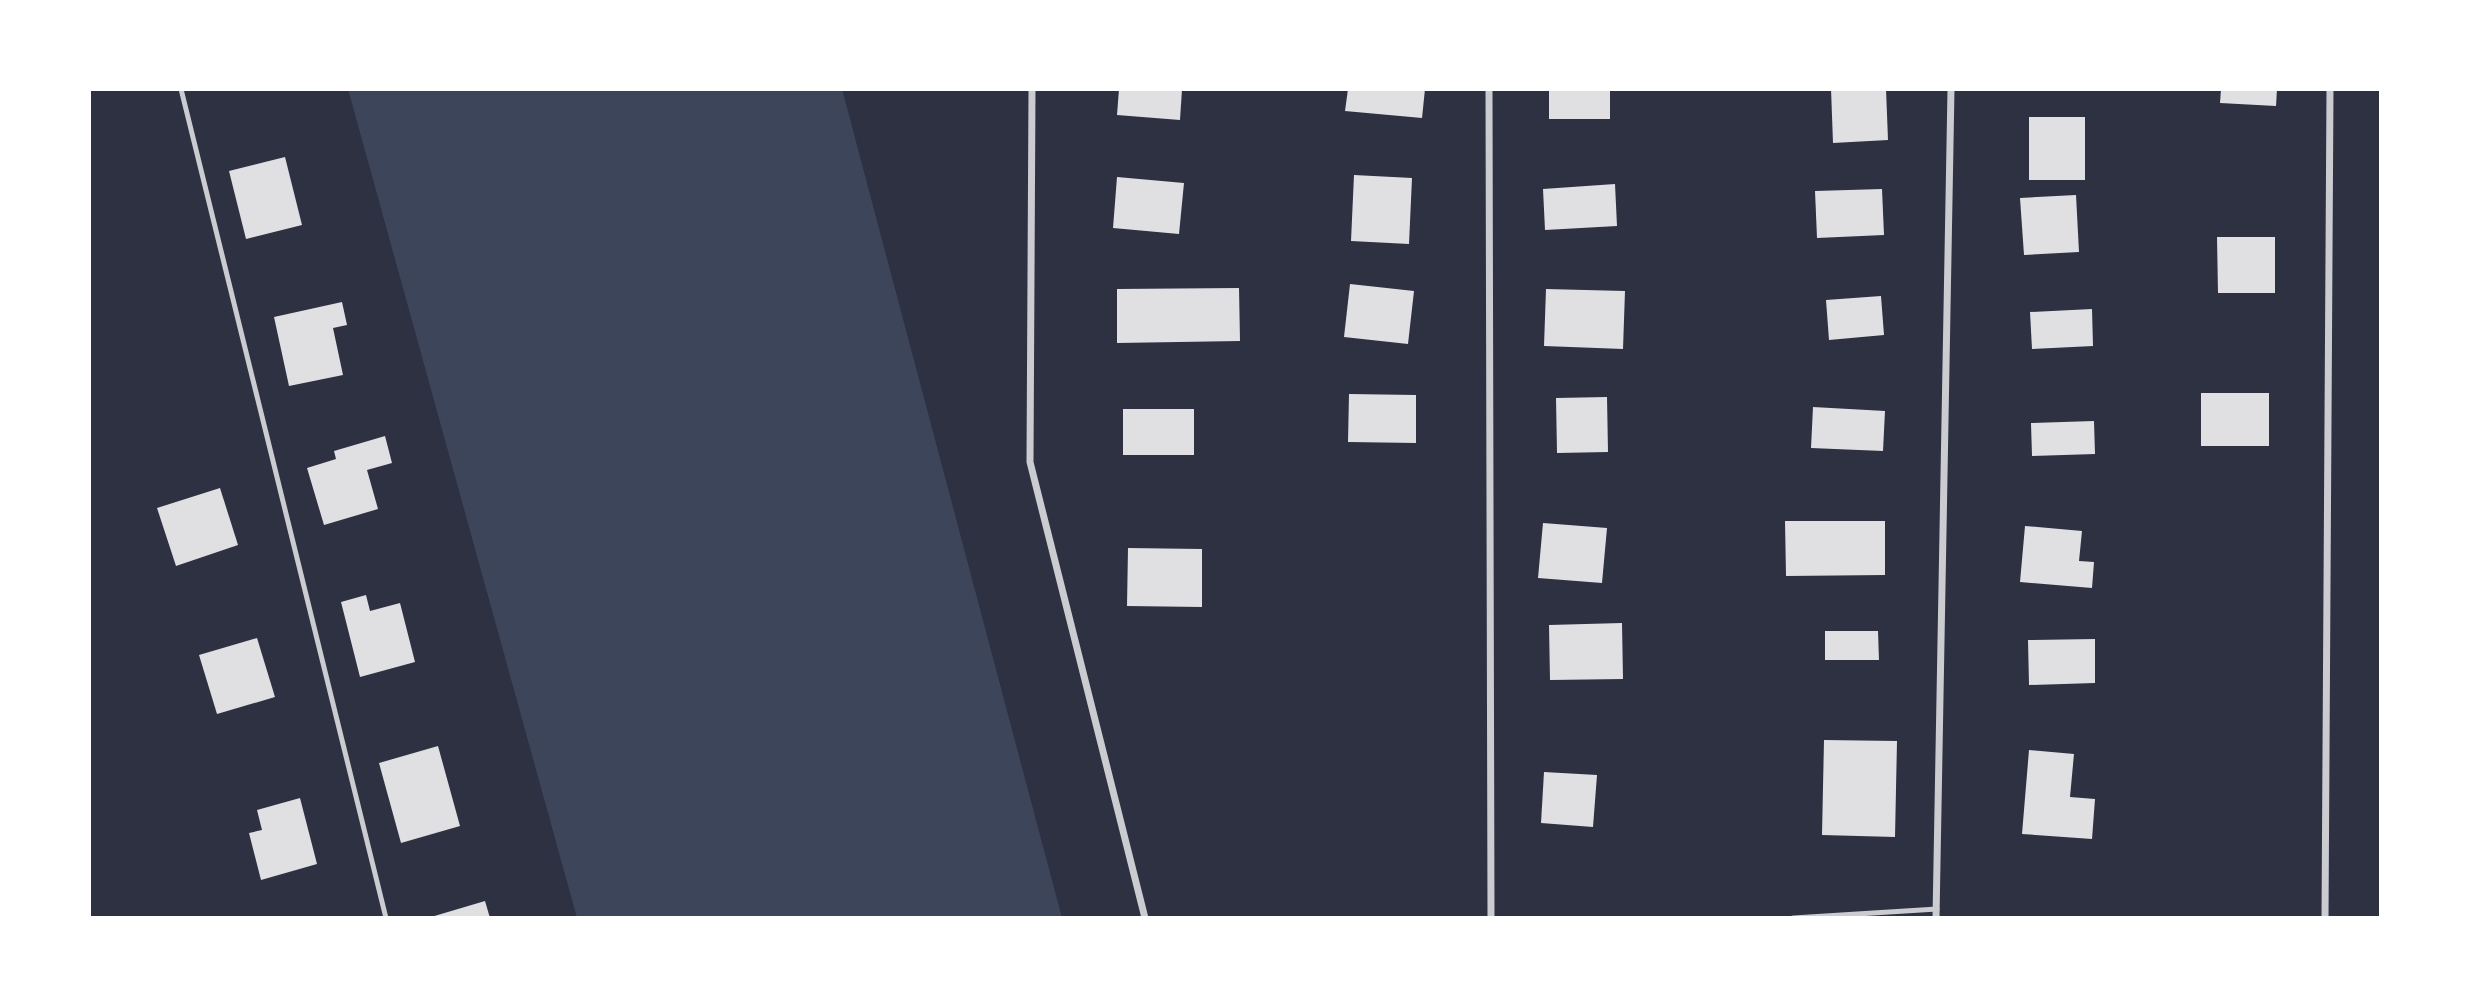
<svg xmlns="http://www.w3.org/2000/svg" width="2470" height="1007" font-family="Barlow,sans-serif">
<rect width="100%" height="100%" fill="#2d3142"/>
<path fill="#3c4559" d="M348 89H842L1062 918H577Z"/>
<g fill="#e0e0e3">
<path d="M1119 89H1182L1180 120 1117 115Z"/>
<path d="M1348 89H1425L1422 118 1345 111Z"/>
<rect x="1549" y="89" width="61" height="30"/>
<path d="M1831 89H1886L1888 140 1833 143Z"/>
<path d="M2221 89H2277L2276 106 2220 103Z"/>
<rect x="2029" y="117" width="56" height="63"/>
<path d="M285 157 302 225 246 239 229 171Z"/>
<path d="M1354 175 1412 178 1409 244 1351 241Z"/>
<path d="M1117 177 1184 183 1179 234 1113 228Z"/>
<path d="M1615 184 1617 226 1545 230 1543 189Z"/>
<path d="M1882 189 1884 235 1817 238 1815 191Z"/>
<path d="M2076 195 2079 252 2024 255 2020 198Z"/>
<path d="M2217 237H2275V293H2218Z"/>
<path d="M1350 284 1414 291 1408 344 1344 337Z"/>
<path d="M1239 288 1240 341 1117 343V289Z"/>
<path d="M1546 289 1625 291 1623 349 1544 346Z"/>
<path d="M1881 296 1884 335 1829 340 1826 300Z"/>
<path d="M342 302 347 325 333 328 343 375 289 386 274 317Z"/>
<path d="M2092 309 2093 346 2032 349 2030 312Z"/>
<rect x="2201" y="393" width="68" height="53"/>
<path d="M1349 394 1416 395V443L1348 442Z"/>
<path d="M1607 397 1608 452 1557 453 1556 398Z"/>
<path d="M1813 407 1885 411 1883 451 1811 448Z"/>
<rect x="1123" y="409" width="71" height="46"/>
<path d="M2094 421 2095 454 2032 456 2031 423Z"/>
<path d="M385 436 392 463 367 470 378 509 324 525 307 468 336 459 334 451Z"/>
<path d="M220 488 238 545 176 566 157 508Z"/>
<path d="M1785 521H1885V575L1786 576Z"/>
<path d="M1543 523 1607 528 1602 583 1538 578Z"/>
<path d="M2025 526 2082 531 2079 561 2094 562 2092 588 2020 582Z"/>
<path d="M1128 548 1202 549V607L1127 606Z"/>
<path d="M366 595 370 611 400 603 415 662 360 677 341 602Z"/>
<path d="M1622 623 1623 679 1550 680 1549 625Z"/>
<path d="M1825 631H1878L1879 660H1825Z"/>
<path d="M257 638 275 697 217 714 199 655Z"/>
<path d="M2095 639V683L2029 685 2028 640Z"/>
<path d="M1824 740 1897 741 1895 837 1822 835Z"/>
<path d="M438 746 460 826 401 843 379 763Z"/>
<path d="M2029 750 2074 754 2070 797 2095 799 2092 839 2022 834Z"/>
<path d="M1544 772 1597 775 1593 827 1541 823Z"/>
<path d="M300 798 317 864 261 880 249 833 262 830 257 810Z"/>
<path d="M485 901 490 918H431V917Z"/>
</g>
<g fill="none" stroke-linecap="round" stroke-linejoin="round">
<g stroke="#caccd0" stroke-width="5">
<path d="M181 89 386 918"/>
<path d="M1793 918 1937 909"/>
</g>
<g stroke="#caccd0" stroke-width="7">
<path d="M1032 89 1030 462 1145 918"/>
<path d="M1489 89 1491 918"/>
<path d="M1936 918 1951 89"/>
<path d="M2325 918 2330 89"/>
</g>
</g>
<rect width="2470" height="1007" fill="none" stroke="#ffffff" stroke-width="182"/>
</svg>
